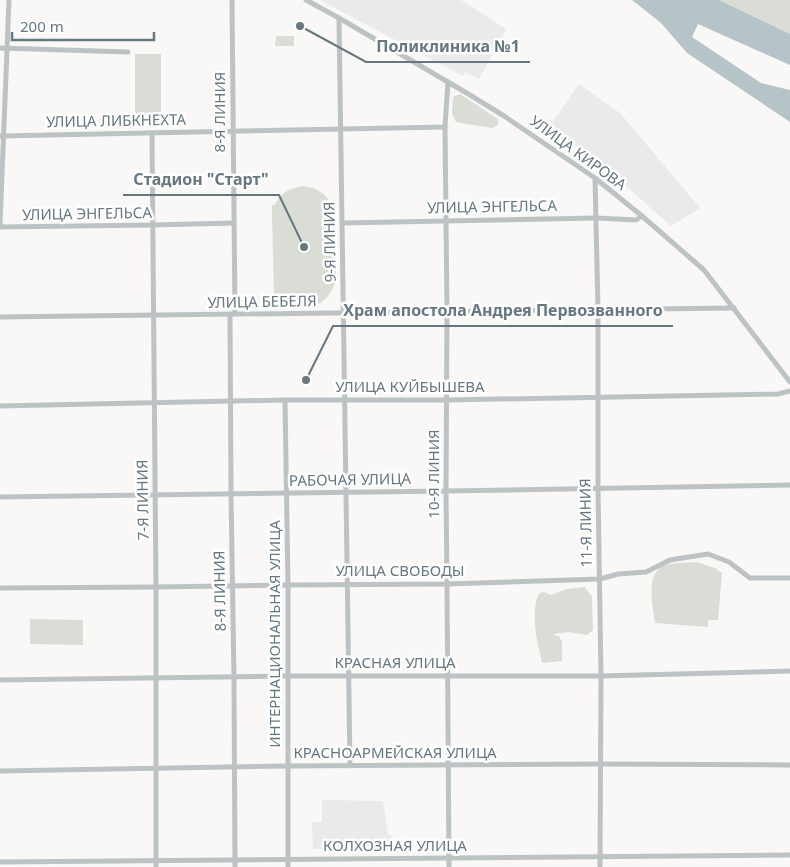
<svg xmlns="http://www.w3.org/2000/svg" width="790" height="867" font-family="'Noto Sans',sans-serif">
<rect width="100%" height="100%" fill="#f9f8f6"/>
<g fill="#e9eae9">
<path d="M320 0H461L506 29 479 79 465 72 463 76Z"/>
<path d="M579 84 620 113 700 208 671 226 619 180 589 155 549 127Z"/>
<path d="M322 800 383 801 388 835H392V850L313 849 312 822H322Z"/>
</g>
<g fill="#d9ddd6">
<path d="M719 0H790V34Z"/>
<path d="M276 36H294V46H275Z"/>
<rect x="135" y="54" width="26" height="66"/>
<path d="M460 94 498 119V125L492 128 466 124 456 122 452 114 453 97Z"/>
<path d="M303 186C321 188 332 198 334 216L336 277C332 306 300 320 280 295L274 296 272 217V205H275C280 193 290 188 303 186Z"/>
<path d="M697 562 715 568 722 573 718 620H708V627L655 623C653 605 644 572 666 565 675 562 687 563 697 562Z"/>
<path d="M585 587 592 597 593 630 587 635 568 632 554 634 555 636H559L562 642V661L542 663C541 655 538 648 537 640 535 629 533 606 538 596 540 592 541 593 544 592L551 595 567 589Z"/>
<path d="M30 619 83 620V645L30 644Z"/>
</g>
<path fill="#b7c4c7" d="M632 0H719L790 34V65L698 24 692 37 761 83 790 90V122L687 53 661 23Z"/>
<g fill="none" stroke-linecap="round" stroke-linejoin="round">
<g stroke="#bdc3c5" stroke-width="5">
<path d="M232 0 235 314"/>
<path d="M306 0 339 18 470 95 504 116 595 178 642 216 704 270 790 382"/>
<path d="M339 18 350 766"/>
<path d="M0 48 128 52"/>
<path d="M448 82 445 127 447 312 446 491 447 584 449 867"/>
<path d="M152 133 156 587V867"/>
<path d="M0 136 445 127"/>
<path d="M595 178 598 310V488L601 676 600 867"/>
<path d="M342 223 596 218 636 220 642 216"/>
<path d="M0 225 9 0"/>
<path d="M0 227 153 225 234 223"/>
<path d="M230 314 231 494 234 677 235 867"/>
<path d="M0 317 734 308"/>
<path d="M285 400 288 585V867"/>
<path d="M0 406 285 400H447L778 394 790 391"/>
<path d="M0 497 446 491 790 485"/>
<path d="M0 588 156 587 288 585 447 584 600 579 618 574 646 572 670 560 708 554 729 562 750 578H790"/>
<path d="M0 680 288 676H601L790 671"/>
<path d="M0 771 288 766 600 764 790 765"/>
<path d="M0 862 790 855"/>
</g>
</g>
<g text-anchor="middle" stroke-width="5" stroke-linejoin="round" paint-order="stroke">
<g font-size="15" fill="#66777f" stroke="#fff">
<text transform="translate(220 112) rotate(-90)" y="5">8-Я ЛИНИЯ</text>
<text transform="translate(116 121) rotate(-1)" y="5">УЛИЦА ЛИБКНЕХТА</text>
<text transform="translate(578 153) rotate(36)" y="5">УЛИЦА КИРОВА</text>
<text transform="translate(492 207) rotate(-1)" y="5">УЛИЦА ЭНГЕЛЬСА</text>
<text transform="translate(87 214) rotate(-1)" y="5">УЛИЦА ЭНГЕЛЬСА</text>
<text transform="translate(330 242) rotate(-91)" y="5">9-Я ЛИНИЯ</text>
<text transform="translate(262 302) rotate(-1)" y="5">УЛИЦА БЕБЕЛЯ</text>
<text x="410" y="392">УЛИЦА КУЙБЫШЕВА</text>
<text transform="translate(434 474) rotate(-90)" y="5">10-Я ЛИНИЯ</text>
<text transform="translate(350 480) rotate(-1)" y="5">РАБОЧАЯ УЛИЦА</text>
<text transform="translate(143 500) rotate(-91)" y="5">7-Я ЛИНИЯ</text>
<text transform="translate(586 523) rotate(-91)" y="5">11-Я ЛИНИЯ</text>
<text x="400" y="576">УЛИЦА СВОБОДЫ</text>
<text transform="translate(220 591) rotate(-91)" y="5">8-Я ЛИНИЯ</text>
<text transform="translate(275 634) rotate(-90)" y="5">ИНТЕРНАЦИОНАЛЬНАЯ УЛИЦА</text>
<text x="395" y="668">КРАСНАЯ УЛИЦА</text>
<text x="395" y="758">КРАСНОАРМЕЙСКАЯ УЛИЦА</text>
<text x="395" y="851">КОЛХОЗНАЯ УЛИЦА</text>
</g>
</g>
<path fill="none" stroke="#66777f" stroke-width="2" d="M300 26L366 62H530M304 247L279 195H123M306 380L333 326H673"/>
<g fill="#66777f" stroke="#fff" stroke-width="2">
<circle cx="300" cy="26" r="5"/>
<circle cx="304" cy="247" r="5"/>
<circle cx="306" cy="380" r="5"/>
</g>
<g font-size="16" text-anchor="middle" font-weight="bold" fill="#66777f" stroke="#fff" stroke-width="5" stroke-linejoin="round" paint-order="stroke">
<text x="448" y="52">Поликлиника №1</text>
<text x="201" y="185">Стадион "Старт"</text>
<text x="503" y="316">Храм апостола Андрея Первозванного</text>
</g>
<path d="M12 32v8h142v-8" fill="none" stroke="#66777f" stroke-width="2.5"/>
<text x="20" y="32" font-size="15" fill="#66777f" stroke="#ffffff" stroke-width="4" paint-order="stroke">200 m</text>
</svg>
